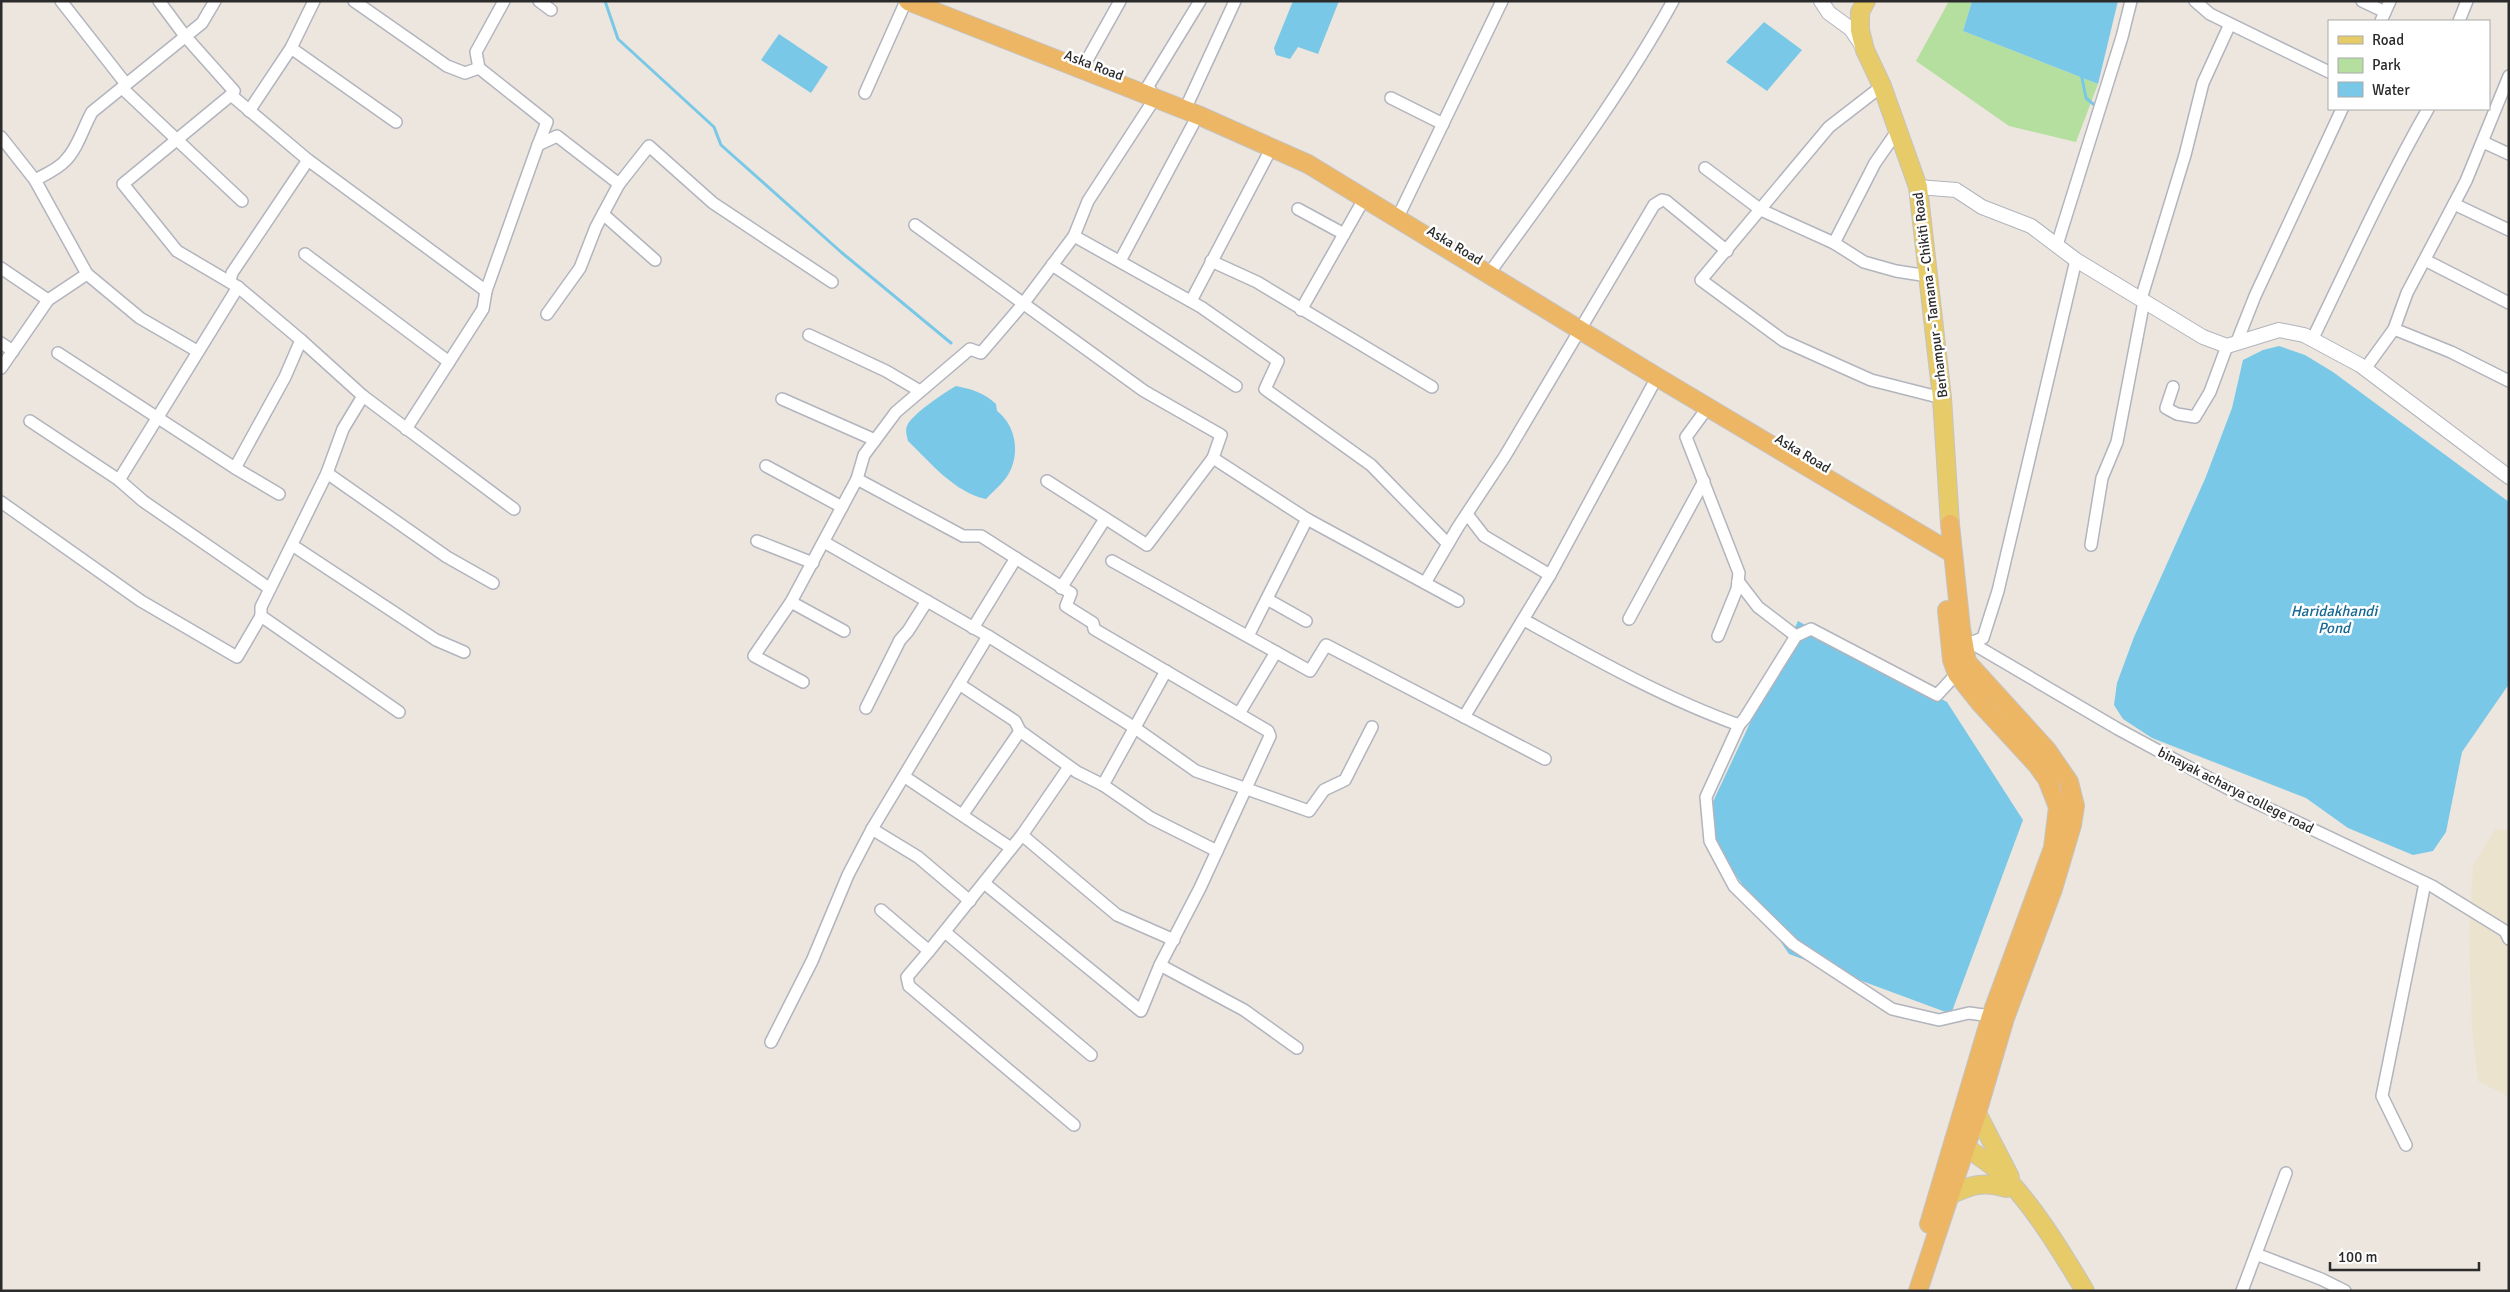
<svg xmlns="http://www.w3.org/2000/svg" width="2510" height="1292" font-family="Signika,sans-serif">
<rect width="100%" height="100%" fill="#ece6de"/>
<path fill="#ece3cf" d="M2495 829 2509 831V1097L2478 1081 2472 1030 2469 934 2473 866Z"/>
<path fill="#b4df9f" d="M1949 1H1972L1963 31 2098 84 2076 142 2009 126 1916 61Z"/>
<g fill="#79c8e7">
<path d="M1293 1H1339L1318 54 1298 47 1290 59 1276 55 1274 48Z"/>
<path d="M1972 1H2118L2098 84 1963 31Z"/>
<path d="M1764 22 1802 50 1767 91 1726 62Z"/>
<path d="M779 34 828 67 811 93 761 60Z"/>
<path d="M2279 346 2305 355 2333 372 2509 502V684L2462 752 2446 832 2433 851 2413 855 2348 828 2306 798 2152 738 2123 719 2114 705 2117 683 2134 637 2205 479 2232 408 2243 360 2263 350Z"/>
<path d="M956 386C971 389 985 393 996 404L997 411C1017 426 1021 457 1006 478 1000 486 992 492 986 499 954 492 931 463 908 441 907 436 905 431 907 426 911 415 945 392 956 386Z"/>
<path d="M1798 621 1947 702 2023 820 1951 1014 1789 954 1702 825Z"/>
</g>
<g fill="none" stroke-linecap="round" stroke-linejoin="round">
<g stroke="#79c8e7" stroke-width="3">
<path d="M605 1 618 39 714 127 721 145 841 252 951 343"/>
<path d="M2081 73 2086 98 2098 108"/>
</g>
<g stroke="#b2b4be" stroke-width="14">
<g id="minor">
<path d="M61 1 126 84"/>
<path d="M159 1 185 36 234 91 231 95"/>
<path d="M314 1 291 48 396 122"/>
<path d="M354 1 447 66 465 73 479 68 547 122 538 145"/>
<path d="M539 1 551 10"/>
<path d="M2195 1 2210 14 2329 72"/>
<path d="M2362 1 2385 12"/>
<path d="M2381 21 2390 1"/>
<path d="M2459 21 2467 1"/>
<path d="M479 68 476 52 504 1"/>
<path d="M1082 69 1120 1"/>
<path d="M1882 86 1829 127 1701 280 1784 341 1871 380 1942 398"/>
<path d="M122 88 242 201"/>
<path d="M865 93 906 1"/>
<path d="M1391 98 1443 124"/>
<path d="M1188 103 1235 1"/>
<path d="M249 111 291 48"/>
<path d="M1 137 35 180"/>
<path d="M2483 142 2509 154"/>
<path d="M1705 168 1761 210 1834 243 1864 262 1896 271 1928 276"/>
<path d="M619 184 649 146 713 203 832 282"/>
<path d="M2454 204 2509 230"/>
<path d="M1298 209 1344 234"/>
<path d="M603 214 655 260"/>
<path d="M1397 219 1502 1"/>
<path d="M915 225 1144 391 1221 435 1213 458 1307 519 1458 601"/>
<path d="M1074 236 1201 307 1278 361 1265 389 1371 465 1448 544"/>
<path d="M1834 243 1875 163 1898 130"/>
<path d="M2057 245 2122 37 2131 1"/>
<path d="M305 254 449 362"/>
<path d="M2425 260 2509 303"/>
<path d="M1120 261 1198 115"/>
<path d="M1211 261 1257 282 1432 387"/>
<path d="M1052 265 1236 386"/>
<path d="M1 268 48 300"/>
<path d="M1493 268C1556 181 1621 95 1673 1"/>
<path d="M87 274 140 318 197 351"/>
<path d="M230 281 232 273 308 160"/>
<path d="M238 287 119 480 143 501 269 588"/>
<path d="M486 291 308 160 231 95 123 184 177 251 238 287 301 340 363 396 514 509"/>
<path d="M2141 299 2185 155 2203 83 2230 24"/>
<path d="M1191 301 1272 147"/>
<path d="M1301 310 1364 199"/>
<path d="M2394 329 2451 352 2509 381"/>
<path d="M809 335 886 371 920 391"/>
<path d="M2312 340C2350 262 2385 184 2428 109"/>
<path d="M1 343 13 351"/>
<path d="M2236 344 2255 296 2342 109"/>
<path d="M58 353 235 468 285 377 301 340"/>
<path d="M1 368 48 300 87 274 35 180C44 175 58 169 65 161 78 148 83 128 92 112L202 23 215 1"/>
<path d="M2365 369 2394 329 2407 293 2466 181 2509 76"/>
<path d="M2173 387 2166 408 2177 414 2195 417 2210 392 2227 346"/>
<path d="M363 396 343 429 327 473 261 607V616L399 712"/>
<path d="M782 399 875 440"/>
<path d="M1708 407 1686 437 1739 573 1737 589 1718 636"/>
<path d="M30 421 119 480"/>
<path d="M406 429 483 309 486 291 538 145 557 136 619 184 596 227 580 268 547 314"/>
<path d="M766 466 842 507"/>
<path d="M235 468 279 494"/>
<path d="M327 473 447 557 493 583"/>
<path d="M857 479 963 536H981L1071 593 1066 606 1093 623 1094 629 1268 731 1270 736 1200 888 1160 965 1141 1011 984 883"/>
<path d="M1047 481 1147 545 1213 458"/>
<path d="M1 502 141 601 237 657 261 616"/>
<path d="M1467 514 1484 536 1550 575"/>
<path d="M757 541 813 563"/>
<path d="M824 542 988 636 1135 728 1196 771 1309 811 1324 790 1345 780 1372 727"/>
<path d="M292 545 436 640 464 652"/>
<path d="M2091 545 2102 478 2117 442 2144 301"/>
<path d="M1112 561 1310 671 1326 645 1545 759"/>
<path d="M1738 581 1758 607 1796 636"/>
<path d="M1425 583 1458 527 1505 456 1654 205 1662 200 1666 201 1727 251"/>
<path d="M1061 588 1105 519"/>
<path d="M1267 599 1306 621"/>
<path d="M791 602 844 631"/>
<path d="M1629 619 1704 481"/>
<path d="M1524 620C1593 658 1664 698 1739 725"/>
<path d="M973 628 1016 558"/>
<path d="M1248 636 1307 519"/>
<path d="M1963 638 2118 729 2242 796 2432 886 2505 931 2509 939"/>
<path d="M1965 645 1983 638 1998 591 2076 260"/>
<path d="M1961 669 1937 695 1811 629 1796 636 1745 718 1739 725 1706 797 1710 841 1734 886 1793 944 1892 1009 1939 1020 1969 1013 1998 1017"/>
<path d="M803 682 754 656 791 602 857 479 864 455 896 412 970 349 981 353 1023 304 1074 236 1088 201 1155 98 1148 86 1200 1"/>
<path d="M959 684 1015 721 1020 731 1077 772 1103 785 1151 818 1217 851"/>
<path d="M866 708 900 640 908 631 927 601"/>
<path d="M1240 712 1276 652"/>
<path d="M1464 717 1550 575 1657 377"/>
<path d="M905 777 1011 848"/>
<path d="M1103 785 1166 671"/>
<path d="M963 814 1020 731"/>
<path d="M872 829 918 857 970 901"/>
<path d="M1022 835 1117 915 1174 940"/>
<path d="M881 910 929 951 907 977 909 986 1074 1125"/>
<path d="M945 932 1091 1055"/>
<path d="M929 951 1022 835 1069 767"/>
<path d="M1160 965 1244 1010 1297 1048"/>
<path d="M771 1042 812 961 848 875 872 829 988 636"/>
<path d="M2406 1145 2382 1096 2425 883"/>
<path d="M2256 1254 2321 1279 2345 1291"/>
<path d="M2242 1291 2286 1173"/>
</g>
</g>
<g stroke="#b2b4be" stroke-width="16">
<g id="tertiary">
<path d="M1821 1 1829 13 1851 29 1861 44"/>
<path d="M1918 187 1956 190 1982 207 2031 226 2076 260 2203 337 2227 346 2279 330 2304 335 2360 365 2509 477"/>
</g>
</g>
<g stroke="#c4c4c4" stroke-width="20">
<g id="primary">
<path d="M1866 1 1860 12V30L1865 50 1882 86 1918 187 1942 398 1950 524"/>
<path d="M1977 1113 2010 1177"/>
<path d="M1954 1140C1968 1149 1983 1158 1996 1169 2028 1196 2063 1254 2085 1291"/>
<path d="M1950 1195C1971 1185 1983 1181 2006 1188"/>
</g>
</g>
<g stroke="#c4c4c4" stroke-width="20">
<g id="trunk">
<path d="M908 1 1198 115 1308 164 1657 377 1952 553"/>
<path d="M1929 1224 1991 1016 2053 848 2058 807 2047 779 2037 765 1980 703 1957 674 1952 660 1947 610"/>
<path d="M1918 1291 1977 1113 2005 1018 2053 889 2072 825 2075 806 2069 782 2047 750 1967 662 1961 628 1950 524"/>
</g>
</g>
<use href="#minor" stroke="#fff" stroke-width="11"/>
<use href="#tertiary" stroke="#fff" stroke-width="14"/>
<use href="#primary" stroke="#e7cb68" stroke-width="18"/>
<use href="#trunk" stroke="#edb665" stroke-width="18"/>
</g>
<g text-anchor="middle" stroke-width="5" stroke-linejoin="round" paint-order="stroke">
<g font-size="14" fill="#2b2b2b" stroke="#fff">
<text transform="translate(1094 65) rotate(21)" y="5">Aska Road</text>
<text transform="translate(1455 245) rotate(31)" y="5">Aska Road</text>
<text transform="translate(1930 295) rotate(-97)" y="5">Berhampur - Tamana - Chikiti Road</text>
<text transform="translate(1803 453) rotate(31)" y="5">Aska Road</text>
<text transform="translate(2236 790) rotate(27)" y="5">binayak acharya college road</text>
</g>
<g font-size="15" font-style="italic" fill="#176894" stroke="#fff">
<text x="2334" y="616">Haridakhandi<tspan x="2334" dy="17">Pond</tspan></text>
</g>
</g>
<rect width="2510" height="1292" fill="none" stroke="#2b2b2b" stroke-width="5"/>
<rect x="2328" y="20" width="162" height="90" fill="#ffffff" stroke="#aaaaaa"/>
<rect x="2338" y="36" width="25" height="8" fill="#e7cb68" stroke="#aaaaaa"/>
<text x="2372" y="45" font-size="15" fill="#2b2b2b">Road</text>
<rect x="2338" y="58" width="25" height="15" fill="#b4df9f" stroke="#aaaaaa"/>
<text x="2372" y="70" font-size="15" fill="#2b2b2b">Park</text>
<rect x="2338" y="82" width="25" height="15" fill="#79c8e7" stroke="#aaaaaa"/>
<text x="2372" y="95" font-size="15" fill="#2b2b2b">Water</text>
<path d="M2330 1262v8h149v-8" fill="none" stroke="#2b2b2b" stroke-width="2.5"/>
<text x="2338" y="1262" font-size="15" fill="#2b2b2b" stroke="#ffffff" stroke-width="4" paint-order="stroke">100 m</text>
</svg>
